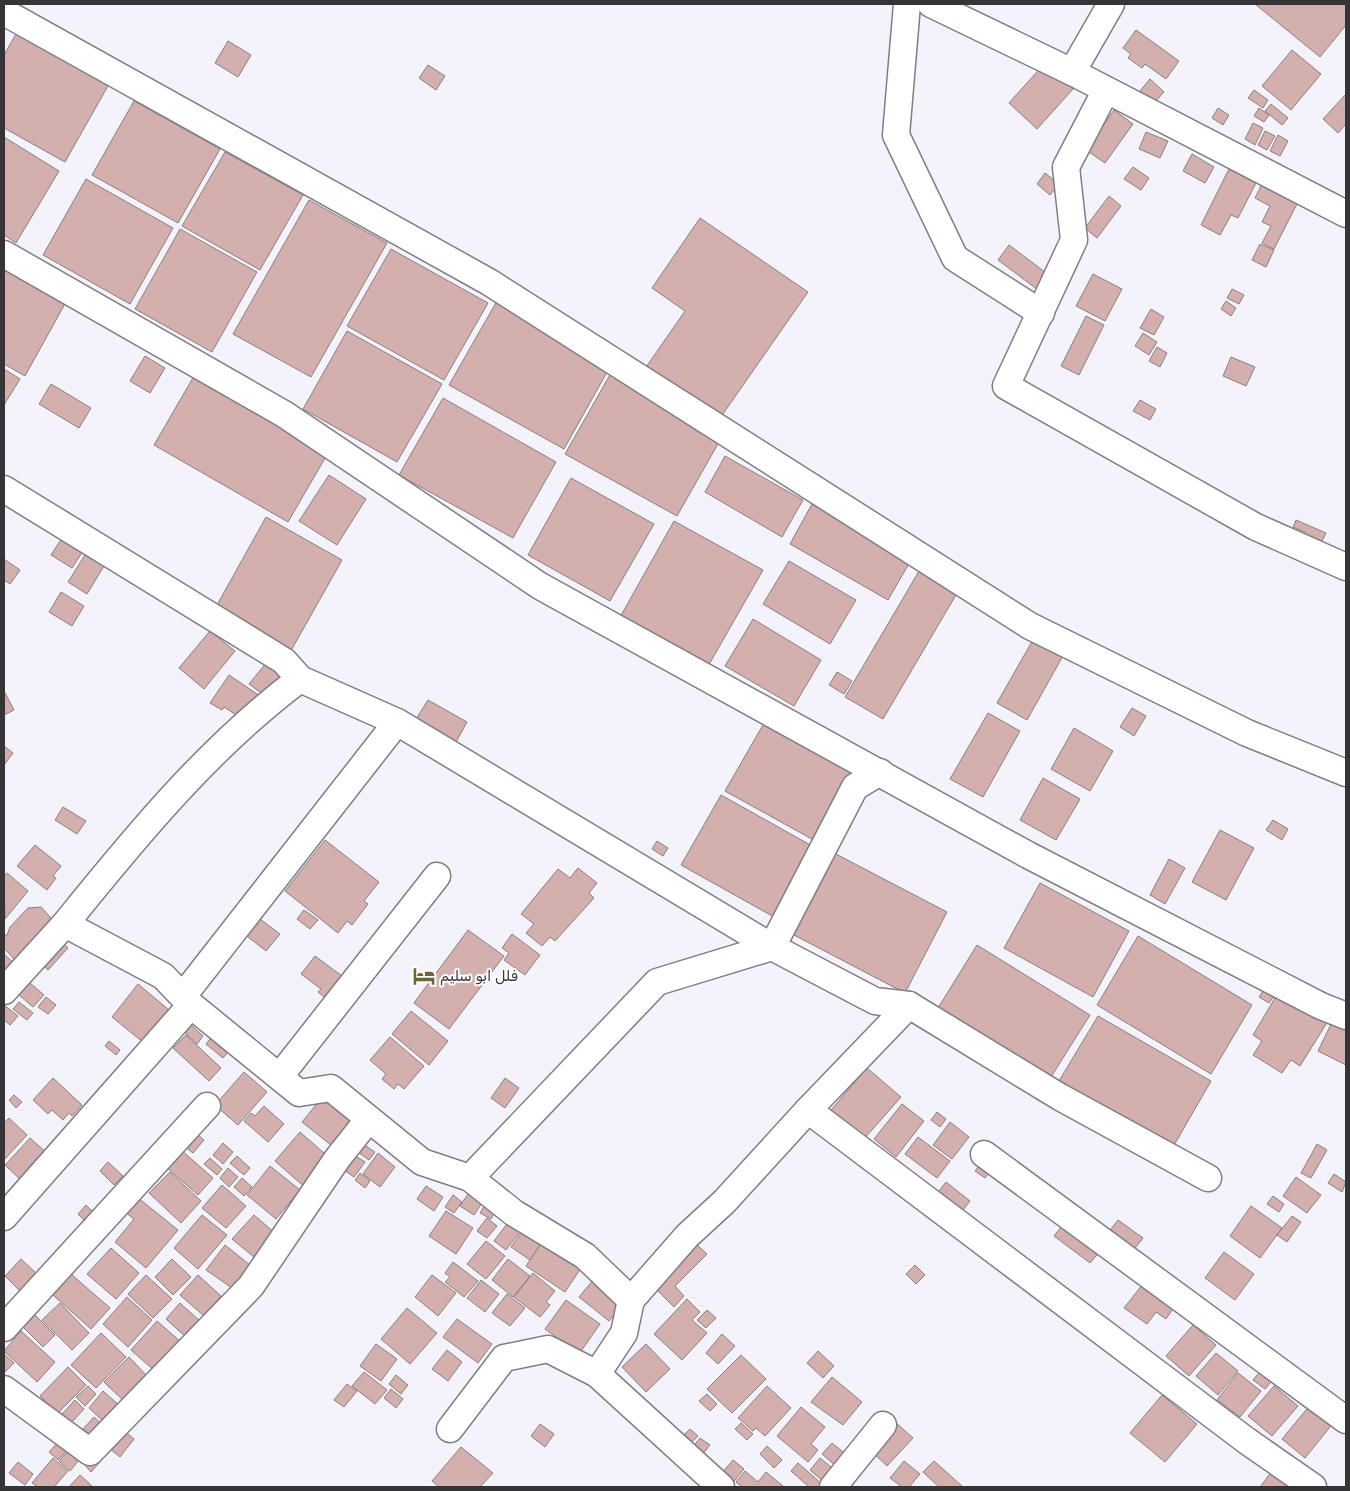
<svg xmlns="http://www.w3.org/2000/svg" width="1350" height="1491" font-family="Rubik,Cairo,sans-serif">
<rect width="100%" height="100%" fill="#f4f2fb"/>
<g fill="#d3afad" stroke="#89807f">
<path d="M1255 4H1346V25L1320 57Z"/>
<path d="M1136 30 1179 61 1166 79 1145 64 1142 68 1128 58 1131 54 1123 48Z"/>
<path d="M17 32 109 84 65 162 4 128V55Z"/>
<path d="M228 41 251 55 238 77 215 63Z"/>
<path d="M1292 50 1321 74 1291 110 1262 86Z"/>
<path d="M1044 64 1073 89 1037 129 1009 103Z"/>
<path d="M428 65 445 76 436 90 419 78Z"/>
<path d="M1150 79 1164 92 1154 103 1140 91Z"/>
<path d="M1254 90 1268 100 1263 108 1248 98Z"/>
<path d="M1346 94V124L1338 133 1323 119Z"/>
<path d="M134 101 220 149 178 223 92 175Z"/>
<path d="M1271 104 1288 118 1282 125 1265 111Z"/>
<path d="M1218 108 1229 115 1223 125 1212 118Z"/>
<path d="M1259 108 1269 115 1264 122 1254 116Z"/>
<path d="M1114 110 1133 124 1105 163 1086 150Z"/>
<path d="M1253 123 1263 128 1255 145 1245 139Z"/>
<path d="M1265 131 1275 136 1267 150 1258 145Z"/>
<path d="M1146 132 1168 141 1160 158 1139 149Z"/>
<path d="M1278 135 1288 141 1280 156 1270 151Z"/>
<path d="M4 137 59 171 16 243 4 235Z"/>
<path d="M225 152 303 195 260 270 182 226Z"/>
<path d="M1192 154 1214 167 1205 183 1183 171Z"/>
<path d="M1133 167 1149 178 1141 190 1124 179Z"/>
<path d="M1229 169 1256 183 1238 218 1231 215 1220 235 1201 225Z"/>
<path d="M1045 173 1059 184 1050 195 1037 184Z"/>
<path d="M86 179 173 228 130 304 43 255Z"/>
<path d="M1262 184 1298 202 1274 249 1262 243 1271 226 1262 222 1270 206 1255 198Z"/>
<path d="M1109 196 1121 206 1097 238 1085 228Z"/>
<path d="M309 200 387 243 311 377 233 334Z"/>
<path d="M700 218 808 292 718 421 644 370 685 311 652 288Z"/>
<path d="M180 229 257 272 212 352 135 309Z"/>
<path d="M1260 244 1274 250 1266 267 1252 260Z"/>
<path d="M1009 245 1053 278 1042 293 998 260Z"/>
<path d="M391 249 488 303 444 380 347 326Z"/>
<path d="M4 268 66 302 25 376 4 364Z"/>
<path d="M1093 274 1122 289 1105 321 1076 306Z"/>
<path d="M1232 289 1244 295 1239 304 1227 298Z"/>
<path d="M497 301 611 365 564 449 449 385Z"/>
<path d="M1226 301 1236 308 1231 316 1221 309Z"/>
<path d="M1151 309 1164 317 1154 335 1140 328Z"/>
<path d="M1086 316 1104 325 1079 375 1061 366Z"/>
<path d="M347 331 442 384 397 462 303 409Z"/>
<path d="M1143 333 1157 342 1149 355 1135 346Z"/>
<path d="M1157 347 1167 353 1160 367 1149 361Z"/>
<path d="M145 356 165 368 150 393 130 381Z"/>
<path d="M1231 357 1255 367 1246 386 1223 376Z"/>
<path d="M4 369 20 379 4 405Z"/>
<path d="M611 373 723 435 677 516 565 454Z"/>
<path d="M194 376 328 453 288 522 154 445Z"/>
<path d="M51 384 91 408 79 428 39 404Z"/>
<path d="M443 398 556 462 513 538 399 475Z"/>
<path d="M1140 400 1156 409 1150 420 1133 411Z"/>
<path d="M725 456 803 500 782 537 705 492Z"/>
<path d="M329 475 366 499 337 545 299 521Z"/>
<path d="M571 478 654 524 610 601 528 555Z"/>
<path d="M812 504 911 560 888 600 790 544Z"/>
<path d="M266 517 342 560 288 656 212 614Z"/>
<path d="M1296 520 1326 533 1320 545 1303 538 1305 532 1293 527Z"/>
<path d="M674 521 763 570 707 668 619 619Z"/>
<path d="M64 535 85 548 72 568 51 555Z"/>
<path d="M88 550 107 561 87 594 68 582Z"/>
<path d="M4 559 20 570 10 584 4 580Z"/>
<path d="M789 561 856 600 830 644 763 604Z"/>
<path d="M922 566 960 588 883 719 845 697Z"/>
<path d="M61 592 84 606 72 626 49 612Z"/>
<path d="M753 619 821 660 794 706 725 666Z"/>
<path d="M210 631 235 651 204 689 179 668Z"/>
<path d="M1034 638 1064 654 1027 720 997 703Z"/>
<path d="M271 657 289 671 268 698 249 684Z"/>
<path d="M837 672 852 681 844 694 829 685Z"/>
<path d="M229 675 260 696 244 720 224 707 222 710 210 703Z"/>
<path d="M4 691 14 710 4 715Z"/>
<path d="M428 700 467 722 456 742 416 719Z"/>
<path d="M1132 708 1146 716 1134 736 1120 727Z"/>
<path d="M988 713 1020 731 983 797 950 779Z"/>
<path d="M764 723 858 775 819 843 725 791Z"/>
<path d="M1074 728 1113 751 1090 791 1051 769Z"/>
<path d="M4 746 13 753 4 765Z"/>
<path d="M1043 778 1080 799 1056 840 1020 820Z"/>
<path d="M721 795 814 847 774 917 681 865Z"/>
<path d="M63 807 86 821 77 834 55 820Z"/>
<path d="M1273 820 1288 829 1282 840 1266 830Z"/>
<path d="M1220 830 1254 848 1226 900 1192 882Z"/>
<path d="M325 840 379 882 364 901 368 904 352 925 347 921 338 933 285 891Z"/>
<path d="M657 841 668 848 663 856 652 849Z"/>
<path d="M35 845 61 866 53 876 56 878 47 890 17 866Z"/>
<path d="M834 853 947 912 905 993 792 934Z"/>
<path d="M1169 859 1185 868 1165 904 1150 895Z"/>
<path d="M578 868 597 883 589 893 594 898 555 941 550 937 542 946 526 933 534 924 521 914 558 869 570 878Z"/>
<path d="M7 873 28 891 5 919 4 877Z"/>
<path d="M1040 883 1129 931 1093 997 1004 948Z"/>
<path d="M41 907 50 917 52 931 27 958 14 959 4 948V936L7 935 10 927 28 908Z"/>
<path d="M304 910 318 920 310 929 297 919Z"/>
<path d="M252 913 280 934 266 951 239 930Z"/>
<path d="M468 930 504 956 449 1029 414 1003Z"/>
<path d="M512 934 540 955 525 975 504 960 509 953 502 948Z"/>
<path d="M1138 936 1252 1005 1211 1074 1097 1005Z"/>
<path d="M57 938 68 948 48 970 38 960Z"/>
<path d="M977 945 1090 1015 1051 1077 938 1008Z"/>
<path d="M4 954 17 966 4 981Z"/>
<path d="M315 956 342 976 329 1001 318 992 321 989 301 974Z"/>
<path d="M23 977 44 995 33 1007 12 989Z"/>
<path d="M1270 981 1280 988 1269 1003 1259 997Z"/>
<path d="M138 984 175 1015 149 1047 112 1017Z"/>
<path d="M1279 991 1328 1021 1300 1066 1291 1060 1282 1073 1253 1055 1262 1041 1253 1035Z"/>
<path d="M46 997 56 1005 48 1014 38 1007Z"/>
<path d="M19 1002 33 1013 27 1020 13 1009Z"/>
<path d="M4 1005 18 1016 10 1025 4 1020Z"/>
<path d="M411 1011 448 1041 429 1065 392 1034Z"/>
<path d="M1098 1016 1211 1081 1173 1147 1059 1081Z"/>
<path d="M1334 1018 1346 1024V1065L1318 1051Z"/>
<path d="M190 1024 203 1036 197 1044 183 1031Z"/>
<path d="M218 1029 235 1043 223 1058 206 1044Z"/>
<path d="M186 1035 221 1068 209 1081 173 1048Z"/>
<path d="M390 1037 424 1066 404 1089 398 1084 394 1089 382 1079 386 1074 370 1060Z"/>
<path d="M109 1041 120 1050 116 1055 105 1046Z"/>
<path d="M867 1068 901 1097 864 1139 831 1110Z"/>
<path d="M244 1072 267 1092 238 1125 215 1105Z"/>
<path d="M53 1078 82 1105 72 1116 69 1113 63 1120 52 1110 48 1114 33 1100Z"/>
<path d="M505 1078 519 1088 505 1108 491 1098Z"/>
<path d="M14 1095 22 1102 16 1108 9 1100Z"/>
<path d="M324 1095 358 1121 336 1149 302 1122Z"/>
<path d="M902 1104 924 1121 896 1157 874 1139Z"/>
<path d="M264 1106 284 1124 268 1142 244 1121 251 1113 255 1116Z"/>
<path d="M937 1112 946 1119 940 1127 931 1120Z"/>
<path d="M9 1118 27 1135 4 1160V1123Z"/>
<path d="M950 1122 969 1137 952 1159 933 1145Z"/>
<path d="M300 1132 333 1161 308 1190 275 1161Z"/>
<path d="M196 1133 204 1140 193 1153 184 1146Z"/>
<path d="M918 1137 950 1161 937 1178 905 1154Z"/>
<path d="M30 1138 49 1155 24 1183 5 1165Z"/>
<path d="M360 1142 375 1152 369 1160 355 1150Z"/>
<path d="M223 1143 233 1152 223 1164 213 1155Z"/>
<path d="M1317 1144 1327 1150 1311 1178 1301 1173Z"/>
<path d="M181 1150 213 1178 198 1195 166 1167Z"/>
<path d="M378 1153 395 1167 380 1187 363 1174Z"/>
<path d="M354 1155 365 1162 354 1177 344 1170Z"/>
<path d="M237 1156 250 1168 244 1175 230 1163Z"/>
<path d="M210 1158 222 1169 217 1175 204 1164Z"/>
<path d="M108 1162 123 1176 114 1185 100 1171Z"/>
<path d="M982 1162 992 1169 985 1178 975 1171Z"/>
<path d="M270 1166 300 1190 276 1219 247 1195Z"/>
<path d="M228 1168 238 1177 229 1187 220 1178Z"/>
<path d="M170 1172 201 1201 181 1223 149 1193Z"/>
<path d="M360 1173 370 1181 365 1188 355 1180Z"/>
<path d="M1334 1174 1346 1182 1342 1192 1328 1183Z"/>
<path d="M1296 1177 1321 1195 1307 1213 1283 1196Z"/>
<path d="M242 1178 252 1187 244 1196 234 1187Z"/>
<path d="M946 1182 970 1201 959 1215 935 1196Z"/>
<path d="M222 1185 246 1206 226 1228 202 1208Z"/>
<path d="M426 1186 443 1197 434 1211 417 1199Z"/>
<path d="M470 1191 484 1200 474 1215 460 1206Z"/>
<path d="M453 1195 462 1202 454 1213 445 1207Z"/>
<path d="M1273 1196 1284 1204 1279 1212 1267 1204Z"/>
<path d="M137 1197 178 1230 146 1268 115 1242 134 1219 125 1212Z"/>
<path d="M486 1203 497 1209 491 1219 480 1213Z"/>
<path d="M86 1205 95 1214 87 1223 78 1214Z"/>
<path d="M1251 1206 1282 1228 1260 1258 1230 1236Z"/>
<path d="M446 1211 473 1228 456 1254 429 1236Z"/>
<path d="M202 1215 227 1235 198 1269 174 1248Z"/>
<path d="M254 1215 275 1233 254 1257 232 1239Z"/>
<path d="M1292 1216 1301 1222 1287 1242 1277 1235Z"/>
<path d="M487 1218 497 1226 487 1238 477 1231Z"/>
<path d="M510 1220 522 1229 506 1250 494 1241Z"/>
<path d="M1118 1220 1143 1238 1132 1252 1108 1233Z"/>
<path d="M1065 1222 1102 1249 1090 1263 1054 1236Z"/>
<path d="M523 1230 542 1243 530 1260 511 1247Z"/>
<path d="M544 1239 583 1265 565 1292 526 1266Z"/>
<path d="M486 1241 505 1256 486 1279 467 1264Z"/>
<path d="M695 1243 707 1254 675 1286 684 1296 674 1307 653 1286Z"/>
<path d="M225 1245 250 1265 232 1288 206 1270Z"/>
<path d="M111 1248 139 1273 116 1299 87 1274Z"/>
<path d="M1224 1252 1254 1274 1235 1300 1205 1278Z"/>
<path d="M21 1259 37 1274 20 1291 5 1276Z"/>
<path d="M172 1259 191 1277 173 1295 155 1277Z"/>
<path d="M508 1259 530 1276 513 1297 492 1280Z"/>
<path d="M453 1262 478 1281 464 1297 445 1282 450 1277 445 1273Z"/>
<path d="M915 1265 925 1275 916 1284 906 1274Z"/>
<path d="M533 1273 555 1291 546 1302 550 1305 540 1317 514 1297Z"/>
<path d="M71 1274 110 1308 91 1329 53 1295Z"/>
<path d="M146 1275 172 1299 153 1318 128 1294Z"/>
<path d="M198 1275 221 1296 204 1316 180 1295Z"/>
<path d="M432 1275 456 1293 438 1316 415 1297Z"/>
<path d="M594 1279 623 1303 609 1321 579 1297Z"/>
<path d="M481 1280 499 1294 485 1312 467 1298Z"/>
<path d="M1143 1284 1174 1307 1166 1319 1156 1312 1147 1324 1124 1308Z"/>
<path d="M507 1294 525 1308 510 1326 492 1313Z"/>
<path d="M127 1297 152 1320 128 1347 103 1324Z"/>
<path d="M687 1299 700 1312 692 1320 707 1333 682 1360 654 1334Z"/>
<path d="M566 1300 600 1324 579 1354 545 1329Z"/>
<path d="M60 1303 89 1333 72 1350 42 1320Z"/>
<path d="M180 1303 201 1322 187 1338 166 1319Z"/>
<path d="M407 1308 437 1333 410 1364 381 1339Z"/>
<path d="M707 1310 716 1318 706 1328 697 1320Z"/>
<path d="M31 1311 55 1335 43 1347 19 1323Z"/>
<path d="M457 1319 492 1344 478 1363 443 1337Z"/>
<path d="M157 1321 182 1343 156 1372 131 1350Z"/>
<path d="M1193 1325 1216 1345 1189 1376 1166 1356Z"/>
<path d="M21 1331 55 1362 37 1382 4 1351Z"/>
<path d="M101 1333 126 1357 96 1388 71 1365Z"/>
<path d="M722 1334 735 1346 718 1364 706 1353Z"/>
<path d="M376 1344 397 1359 381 1381 360 1366Z"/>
<path d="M646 1344 670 1369 646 1392 622 1367Z"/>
<path d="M447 1350 462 1362 448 1381 432 1369Z"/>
<path d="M818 1351 834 1366 823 1378 807 1363Z"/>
<path d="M1216 1353 1238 1371 1218 1395 1196 1376Z"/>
<path d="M4 1354 14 1363 4 1373Z"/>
<path d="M741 1355 766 1379 732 1413 707 1389Z"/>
<path d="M129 1357 149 1378 125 1402 104 1382Z"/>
<path d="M68 1367 86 1385 58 1413 40 1396Z"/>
<path d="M1263 1368 1275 1377 1265 1389 1253 1380Z"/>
<path d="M364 1372 387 1390 375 1404 352 1386Z"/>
<path d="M1238 1373 1261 1391 1240 1417 1217 1400Z"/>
<path d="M396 1375 408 1385 401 1394 389 1384Z"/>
<path d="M832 1377 862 1402 843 1425 811 1402Z"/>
<path d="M347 1384 357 1391 344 1407 334 1400Z"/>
<path d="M88 1386 96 1394 85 1406 76 1397Z"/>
<path d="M767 1386 791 1408 765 1436 756 1428 753 1431 738 1418Z"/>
<path d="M1274 1386 1298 1406 1272 1436 1248 1416Z"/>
<path d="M391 1389 403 1399 396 1408 384 1398Z"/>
<path d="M103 1391 119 1405 104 1422 89 1408Z"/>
<path d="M707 1394 717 1404 710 1411 699 1401Z"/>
<path d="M1162 1395 1197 1424 1165 1462 1130 1433Z"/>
<path d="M75 1400 84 1409 71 1423 62 1414Z"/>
<path d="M1311 1404 1334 1422 1305 1458 1282 1439Z"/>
<path d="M801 1407 825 1427 811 1444 818 1450 808 1462 777 1436Z"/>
<path d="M94 1417 103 1425 92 1437 83 1429Z"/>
<path d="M893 1420 913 1438 887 1466 868 1448Z"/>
<path d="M741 1423 753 1434 747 1440 735 1429Z"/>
<path d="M540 1424 554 1434 545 1447 531 1436Z"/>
<path d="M690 1429 698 1436 689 1445 682 1437Z"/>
<path d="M123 1430 134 1439 120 1457 109 1448Z"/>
<path d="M700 1438 710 1445 702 1455 693 1447Z"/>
<path d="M59 1441 68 1449 58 1460 49 1452Z"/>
<path d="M832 1443 848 1456 838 1468 822 1454Z"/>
<path d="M767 1446 782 1460 774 1468 760 1454Z"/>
<path d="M461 1447 493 1473 480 1487H439L432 1481Z"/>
<path d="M68 1451 79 1460 70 1471 59 1461Z"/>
<path d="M92 1454 100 1462 91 1472 83 1463Z"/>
<path d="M53 1458 68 1471 54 1487H38L32 1483Z"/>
<path d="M820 1458 836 1471 825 1483 810 1470Z"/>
<path d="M733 1460 744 1469 732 1484 721 1474Z"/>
<path d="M904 1461 920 1474 909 1487H902L890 1478Z"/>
<path d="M934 1461 963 1487H939L923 1472Z"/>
<path d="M18 1462 33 1474 25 1485 9 1473Z"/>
<path d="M798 1463 823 1485 821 1487H809L791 1471Z"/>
<path d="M745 1471 758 1482 766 1472 784 1487H742L736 1482Z"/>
<path d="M1272 1471 1295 1487H1260Z"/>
<path d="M80 1475 93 1487H69Z"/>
</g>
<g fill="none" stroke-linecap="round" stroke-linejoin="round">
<g stroke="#807e85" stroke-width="29">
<g id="minor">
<path d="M907 4 896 135 955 258 1041 313"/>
<path d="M931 4 1072 72 1346 214"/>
<path d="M4 12 489 282 1030 626 1247 733 1346 773"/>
<path d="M1072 72 1111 4"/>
<path d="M1106 90 1066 167 1074 240 1006 386 1256 527 1346 567"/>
<path d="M4 254 284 414 540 586 1028 855 1321 1006 1346 1016"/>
<path d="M4 489 284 661 300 679 397 722 772 947 875 1001 909 1005 1060 1097 1208 1178"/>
<path d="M300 679C210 746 136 836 65 924L163 976 191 1005 299 1093 331 1088 422 1162 470 1178 514 1213 585 1256 631 1300"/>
<path d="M4 991 65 924"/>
<path d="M183 996 397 722"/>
<path d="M280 1076 437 876"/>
<path d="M808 1110 1247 1441 1313 1487"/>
<path d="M984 1154 1346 1420"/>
<path d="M470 1178 657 982 772 947 855 787 880 772"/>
<path d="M4 1217 191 1005"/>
<path d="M4 1328 207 1106"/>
<path d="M597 1374 624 1333 631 1300 687 1236 724 1202 808 1110 909 1005"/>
<path d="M4 1389 90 1452 251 1286 337 1159 368 1120"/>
<path d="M450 1429 504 1358 548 1349 597 1374 721 1487"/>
<path d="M833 1487 883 1425"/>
</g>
</g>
<use href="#minor" stroke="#fff" stroke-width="26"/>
</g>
<defs>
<g id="hotel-bare" transform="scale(1.725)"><path d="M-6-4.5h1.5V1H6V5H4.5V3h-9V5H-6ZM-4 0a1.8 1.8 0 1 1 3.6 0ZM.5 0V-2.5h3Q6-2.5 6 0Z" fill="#6c6431" stroke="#fff" stroke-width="2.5" paint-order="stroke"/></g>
</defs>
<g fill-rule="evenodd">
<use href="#hotel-bare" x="424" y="976"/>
</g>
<g text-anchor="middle" stroke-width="4" stroke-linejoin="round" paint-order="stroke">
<g font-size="15" fill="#353437" stroke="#fff" text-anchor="start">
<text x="440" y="981">فلل ابو سليم</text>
</g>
</g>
<rect width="1350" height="1491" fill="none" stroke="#353437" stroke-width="10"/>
</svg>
